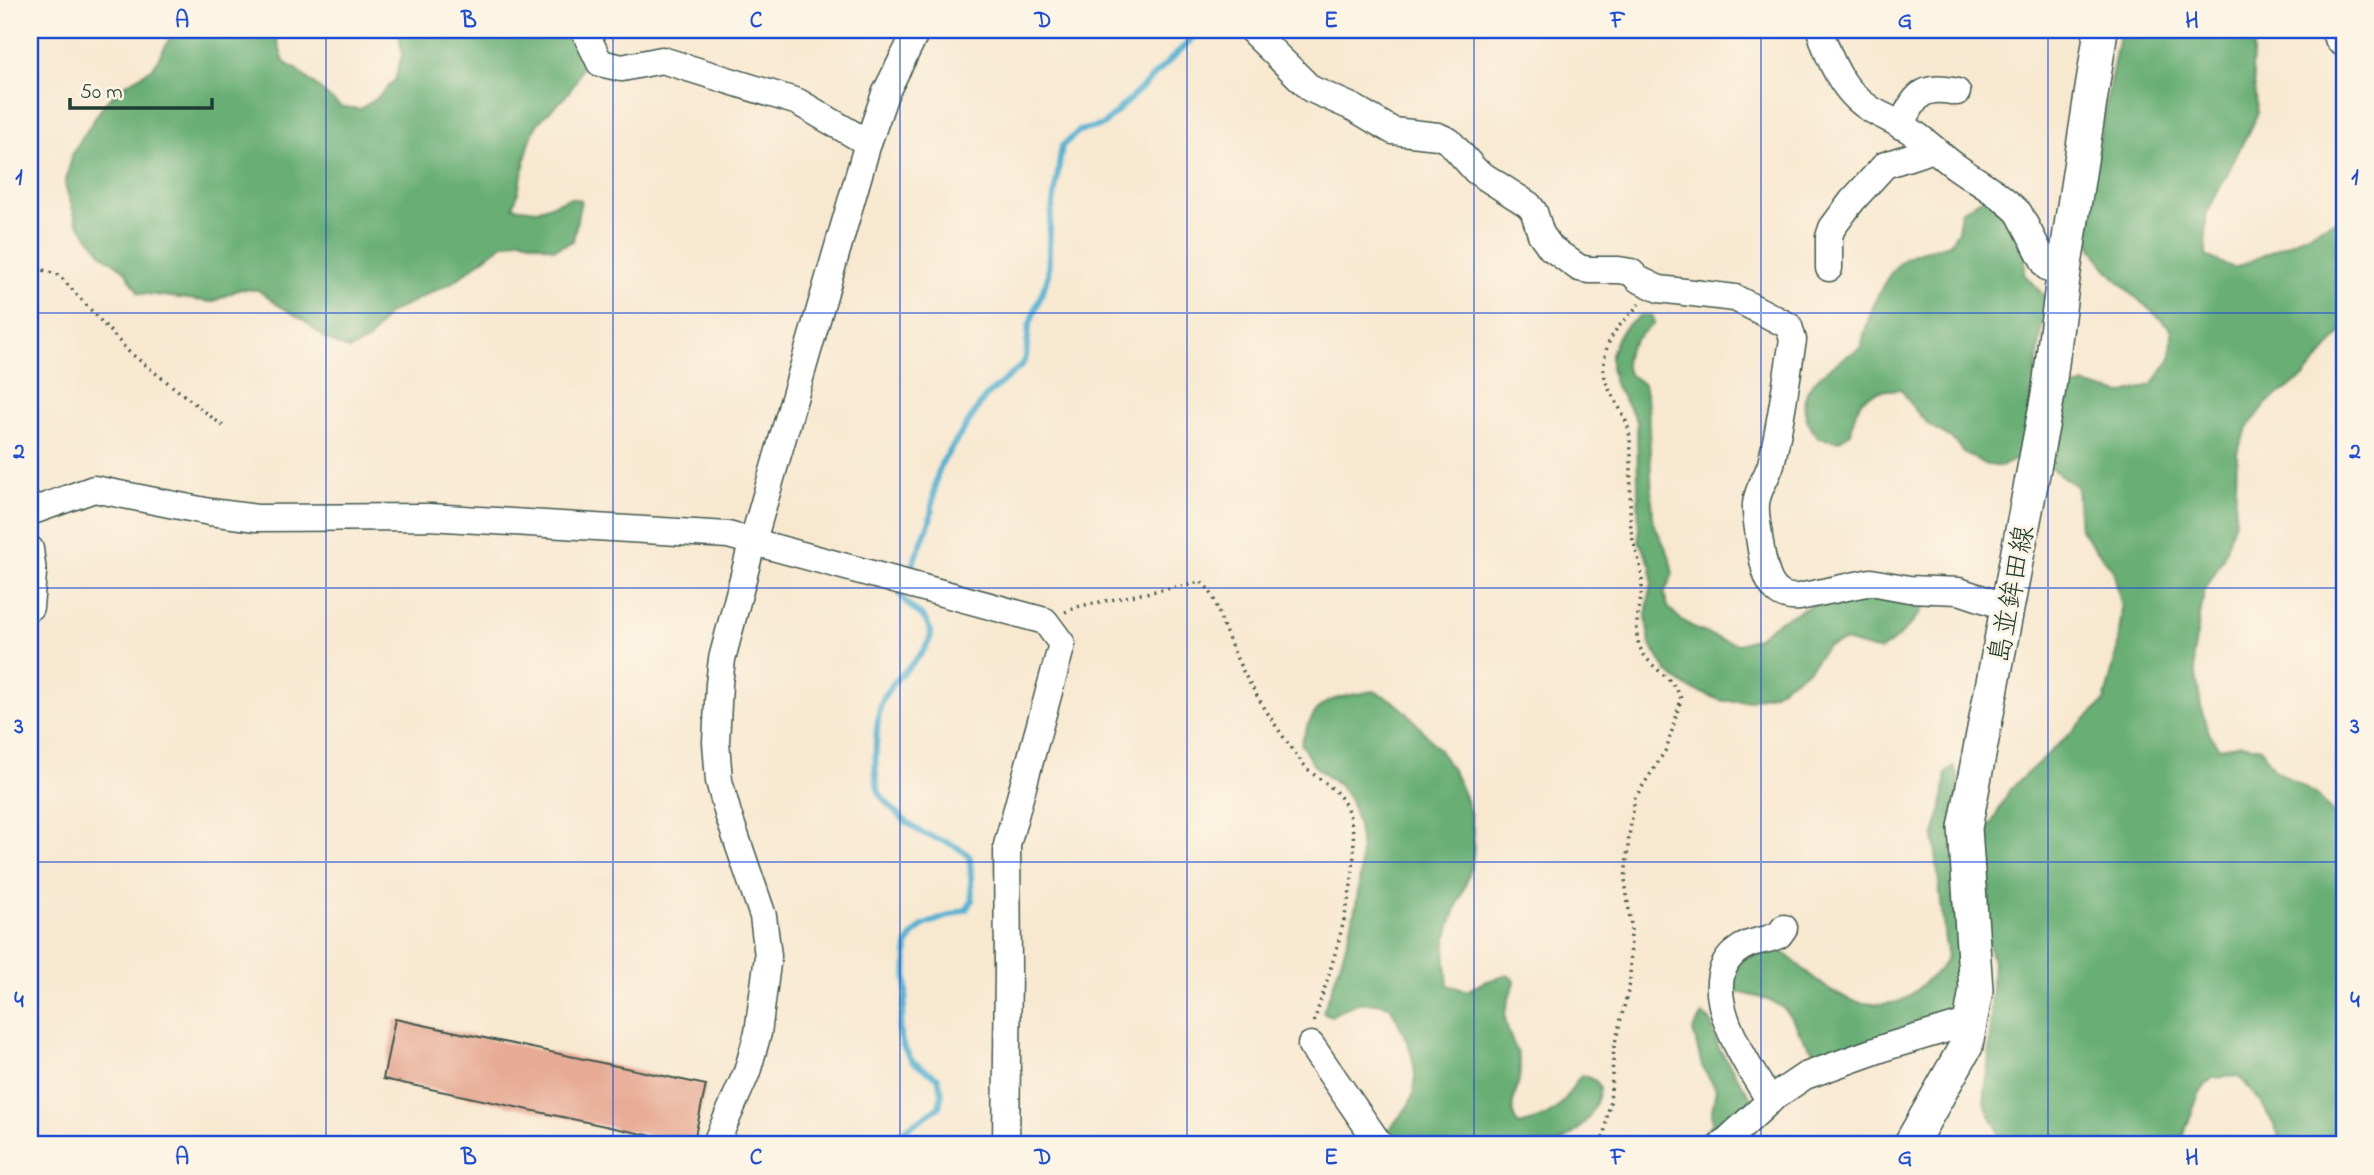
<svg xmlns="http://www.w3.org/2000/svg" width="2374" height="1175" font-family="'Indie Flower','Klee One',sans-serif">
<rect width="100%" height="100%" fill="#fcf5e5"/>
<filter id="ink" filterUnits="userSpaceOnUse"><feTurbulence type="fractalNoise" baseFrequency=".0143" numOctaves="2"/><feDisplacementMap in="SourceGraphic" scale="14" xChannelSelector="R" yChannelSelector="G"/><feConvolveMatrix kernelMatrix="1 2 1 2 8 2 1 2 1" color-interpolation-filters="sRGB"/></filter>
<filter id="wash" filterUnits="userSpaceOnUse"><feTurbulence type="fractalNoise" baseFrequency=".00686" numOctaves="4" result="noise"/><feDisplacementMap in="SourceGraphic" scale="28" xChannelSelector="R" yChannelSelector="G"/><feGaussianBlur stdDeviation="1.57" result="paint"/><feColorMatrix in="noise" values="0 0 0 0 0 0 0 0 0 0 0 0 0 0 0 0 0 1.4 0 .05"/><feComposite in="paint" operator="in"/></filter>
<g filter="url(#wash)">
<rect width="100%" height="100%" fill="#f8e8d0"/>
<g fill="#67ae74" stroke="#437654" stroke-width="2">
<path d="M172 30H274L284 62 297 70 341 107 360 109 377 98 395 80 402 55 399 30H588C585 56 582 80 562 100 553 108 541 117 535 128 523 153 524 181 513 207L537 210 570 198 581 200 573 241 555 249 520 239 502 245 455 281 388 314 369 340 349 350 326 339 305 321 278 305 258 290 240 289 212 302 139 293 125 271 103 255 77 222 65 185 73 152 105 103 126 84 153 68 170 38Z"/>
<path d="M2120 30H2255L2252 67 2258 113 2206 215V256L2234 268C2272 253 2307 233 2344 217V330L2304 377 2268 402 2248 427 2237 452 2235 520 2223 558 2204 592 2193 656 2202 712 2210 735 2219 748 2242 744 2261 748 2274 769 2317 795 2337 818 2344 823V1145H2285L2261 1102 2239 1076 2212 1078 2200 1092 2179 1145H2001L1997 1128 1984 1103 1989 1055 1993 962 1977 898 1988 830 2010 789 2104 702 2117 652 2122 608 2113 570 2080 529 2077 487 2048 466 2058 394 2084 384 2121 394 2152 385 2171 358 2172 330C2143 301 2107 279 2089 241 2080 223 2115 61 2120 30Z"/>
<path d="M1995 197 2028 237 2024 274 2046 298 2024 455 2001 467 1984 464 1964 452 1950 437 1930 426 1914 409 1901 389C1864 391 1857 396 1851 433L1838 441 1818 438C1781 390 1826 371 1861 347 1867 320 1882 272 1908 257 1920 250 1937 248 1950 244L1958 230 1961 212 1981 199Z"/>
<path d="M1643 315 1653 316 1654 324C1639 334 1615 356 1630 375 1633 378 1641 382 1644 384L1648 404 1653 522 1669 555 1673 574 1664 593 1668 607 1678 617 1696 629 1722 640 1739 644 1757 638 1779 621 1818 602 1855 588 1927 603C1913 624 1900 638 1879 651L1845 641 1827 646 1809 669 1774 693 1747 701H1722L1687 687 1667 672 1650 644 1646 615 1652 582 1651 566 1639 541 1637 421 1614 383 1611 367V354L1618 336 1626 326Z"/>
<path d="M1373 691C1400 701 1411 717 1429 738 1460 774 1483 823 1470 871 1463 895 1450 917 1446 943 1444 956 1447 972 1448 985L1467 991 1484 982 1508 975 1515 981C1512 991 1504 1007 1505 1017 1507 1043 1524 1048 1519 1079 1516 1096 1506 1112 1519 1125 1540 1120 1558 1113 1569 1093 1574 1086 1575 1081 1582 1075L1596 1081 1600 1089C1595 1114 1578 1136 1554 1145H1390L1386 1135C1392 1123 1403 1115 1409 1104 1426 1074 1404 1032 1390 1006 1362 999 1355 1002 1331 1016L1323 1012C1345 952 1379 862 1349 799 1341 783 1326 778 1315 766 1309 760 1305 750 1301 743 1317 696 1327 700 1373 691Z"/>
<path d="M1953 766 1959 779 1961 1009C1943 1014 1937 1019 1921 1027 1904 1036 1827 1063 1812 1049 1800 1038 1796 1020 1784 1009 1768 996 1747 996 1728 989L1732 964 1775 946C1807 969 1832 1004 1875 1004 1885 1004 1898 1003 1906 998 1914 993 1921 986 1927 980 1943 967 1951 962 1945 941L1934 835 1942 807 1946 774Z"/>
<path d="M1703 1015 1710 1020 1718 1047 1752 1099 1753 1109 1718 1145H1691L1712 1124V1110L1716 1089 1702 1066 1693 1030Z"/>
</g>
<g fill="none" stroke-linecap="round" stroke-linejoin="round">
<g stroke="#52b1d1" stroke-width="6">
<path d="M909 573 930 521 936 480 941 464 985 397 1022 365 1026 357 1029 326 1048 277 1050 223 1062 146 1079 131 1103 125 1201 30"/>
<path d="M892 1145 897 1135 939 1107 942 1093 938 1078 912 1061 903 1046 899 1030 906 996 907 946 913 935 924 925 967 909 972 901 970 857C957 843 936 840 919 831 909 825 886 804 880 794 872 781 876 713 883 699 894 675 922 662 931 636 929 611 905 611 900 592"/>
</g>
</g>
<g id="blocks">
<path fill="#e7aa95" d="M395 1019 706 1085 693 1145H655L657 1137 383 1079Z"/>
</g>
</g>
<g filter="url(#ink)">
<use href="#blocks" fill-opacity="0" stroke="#40574b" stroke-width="2"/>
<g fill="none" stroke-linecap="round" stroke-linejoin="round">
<g stroke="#40574b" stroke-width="29">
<g id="minor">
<path d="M584 30 600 63 622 68 662 60 798 102 868 143"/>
<path d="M1251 30 1311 89 1354 108 1393 131 1438 136 1449 141 1476 171 1529 205 1534 212 1541 234 1551 248 1579 268 1589 270H1619L1631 272 1638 279 1659 289 1735 298 1789 326 1793 340C1786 381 1781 424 1771 464 1767 478 1757 489 1756 504 1755 515 1758 526 1759 537 1763 560 1765 601 1799 597L1871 582 1909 589 1959 591 2007 607"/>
<path d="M1820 30C1829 60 1843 93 1872 110 1886 118 1902 124 1915 134 1930 144 1943 158 1958 168 1979 183 2001 194 2019 213L2047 267 2063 278"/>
<path d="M1901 126C1915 96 1921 84 1957 92"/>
<path d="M1829 268V237L1832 228 1852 201 1885 165 1934 149"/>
<path d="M30 512 94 489 210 512 257 518 429 517 728 535 1045 621 1062 644 1007 845 1008 969 1006 1145"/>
<path d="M30 549 33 573 30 607"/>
<path d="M1311 1045 1380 1145"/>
<path d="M1770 1101C1749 1067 1694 989 1734 953 1751 939 1761 943 1779 935L1784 928"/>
<path d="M715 1145 747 1072 758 1033 768 956 763 916 728 814 719 781 716 742 719 684 722 659 752 544 868 143 885 94 917 30"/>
<path d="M1722 1145 1774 1097 1805 1076 1889 1046 1970 1022"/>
</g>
</g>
<g stroke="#40574b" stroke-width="36">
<path id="major" d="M1910 1145 1966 1046 1976 990 1965 828 2048 395 2063 278 2101 30"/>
</g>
<g stroke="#40574b" stroke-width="41">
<path id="highway" d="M2340 30 2344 37"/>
</g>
<g stroke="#40574b" stroke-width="3.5" stroke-dasharray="2 5" stroke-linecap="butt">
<path d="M30 266 59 275 129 352 223 426"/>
<path d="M1065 612 1080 606 1201 582C1216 593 1217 612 1224 628 1231 646 1239 665 1249 682 1265 710 1285 741 1305 766 1315 778 1332 785 1341 798 1377 848 1328 972 1313 1026"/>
<path d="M30 1075 32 1077"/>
<path d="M1602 1145 1610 1102 1614 1047 1630 983 1631 926 1625 880 1629 836 1635 798 1667 748 1681 699C1674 676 1647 668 1639 645 1632 622 1643 603 1642 581 1642 563 1633 547 1631 529 1628 497 1634 464 1629 432 1625 407 1601 390 1604 363 1607 332 1622 325 1639 304"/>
</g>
<use href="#minor" stroke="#fff" stroke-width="26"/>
<use href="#major" stroke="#fff" stroke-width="33"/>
<use href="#highway" stroke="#fff" stroke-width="38"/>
</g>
</g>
<path fill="none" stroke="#1d4ed8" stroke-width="2" stroke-opacity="0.55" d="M326 30V1145M613 30V1145M900 30V1145M1187 30V1145M1474 30V1145M1761 30V1145M2048 30V1145M30 313H2344M30 588H2344M30 862H2344"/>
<g text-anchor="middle" stroke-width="6" stroke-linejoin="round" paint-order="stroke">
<g font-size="28" fill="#1f3d34" stroke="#fcf5e5">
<text transform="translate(2010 594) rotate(-79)" y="10">島並鉾田線</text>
</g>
</g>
<rect width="2374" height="1175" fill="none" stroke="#fcf5e5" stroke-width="77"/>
<path d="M70 98v10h142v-10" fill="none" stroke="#1f3d34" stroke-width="3.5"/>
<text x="80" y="98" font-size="21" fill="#1f3d34" stroke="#fcf5e5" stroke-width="5" paint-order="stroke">50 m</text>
<rect x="38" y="38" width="2298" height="1098" fill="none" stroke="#1d4ed8" stroke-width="2.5"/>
<g font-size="23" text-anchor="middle" font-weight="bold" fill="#1d4ed8">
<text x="182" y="27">A</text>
<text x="469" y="27">B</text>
<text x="756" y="27">C</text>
<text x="1043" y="27">D</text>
<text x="1331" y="27">E</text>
<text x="1618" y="27">F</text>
<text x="1905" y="27">G</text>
<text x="2192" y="27">H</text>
<text x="19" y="184">1</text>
<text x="2355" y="184">1</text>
<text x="19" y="458">2</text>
<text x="2355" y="458">2</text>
<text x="19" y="733">3</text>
<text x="2355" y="733">3</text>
<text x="19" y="1007">4</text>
<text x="2355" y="1007">4</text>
<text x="182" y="1164">A</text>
<text x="469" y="1164">B</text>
<text x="756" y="1164">C</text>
<text x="1043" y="1164">D</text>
<text x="1331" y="1164">E</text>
<text x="1618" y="1164">F</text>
<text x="1905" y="1164">G</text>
<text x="2192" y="1164">H</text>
</g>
</svg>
